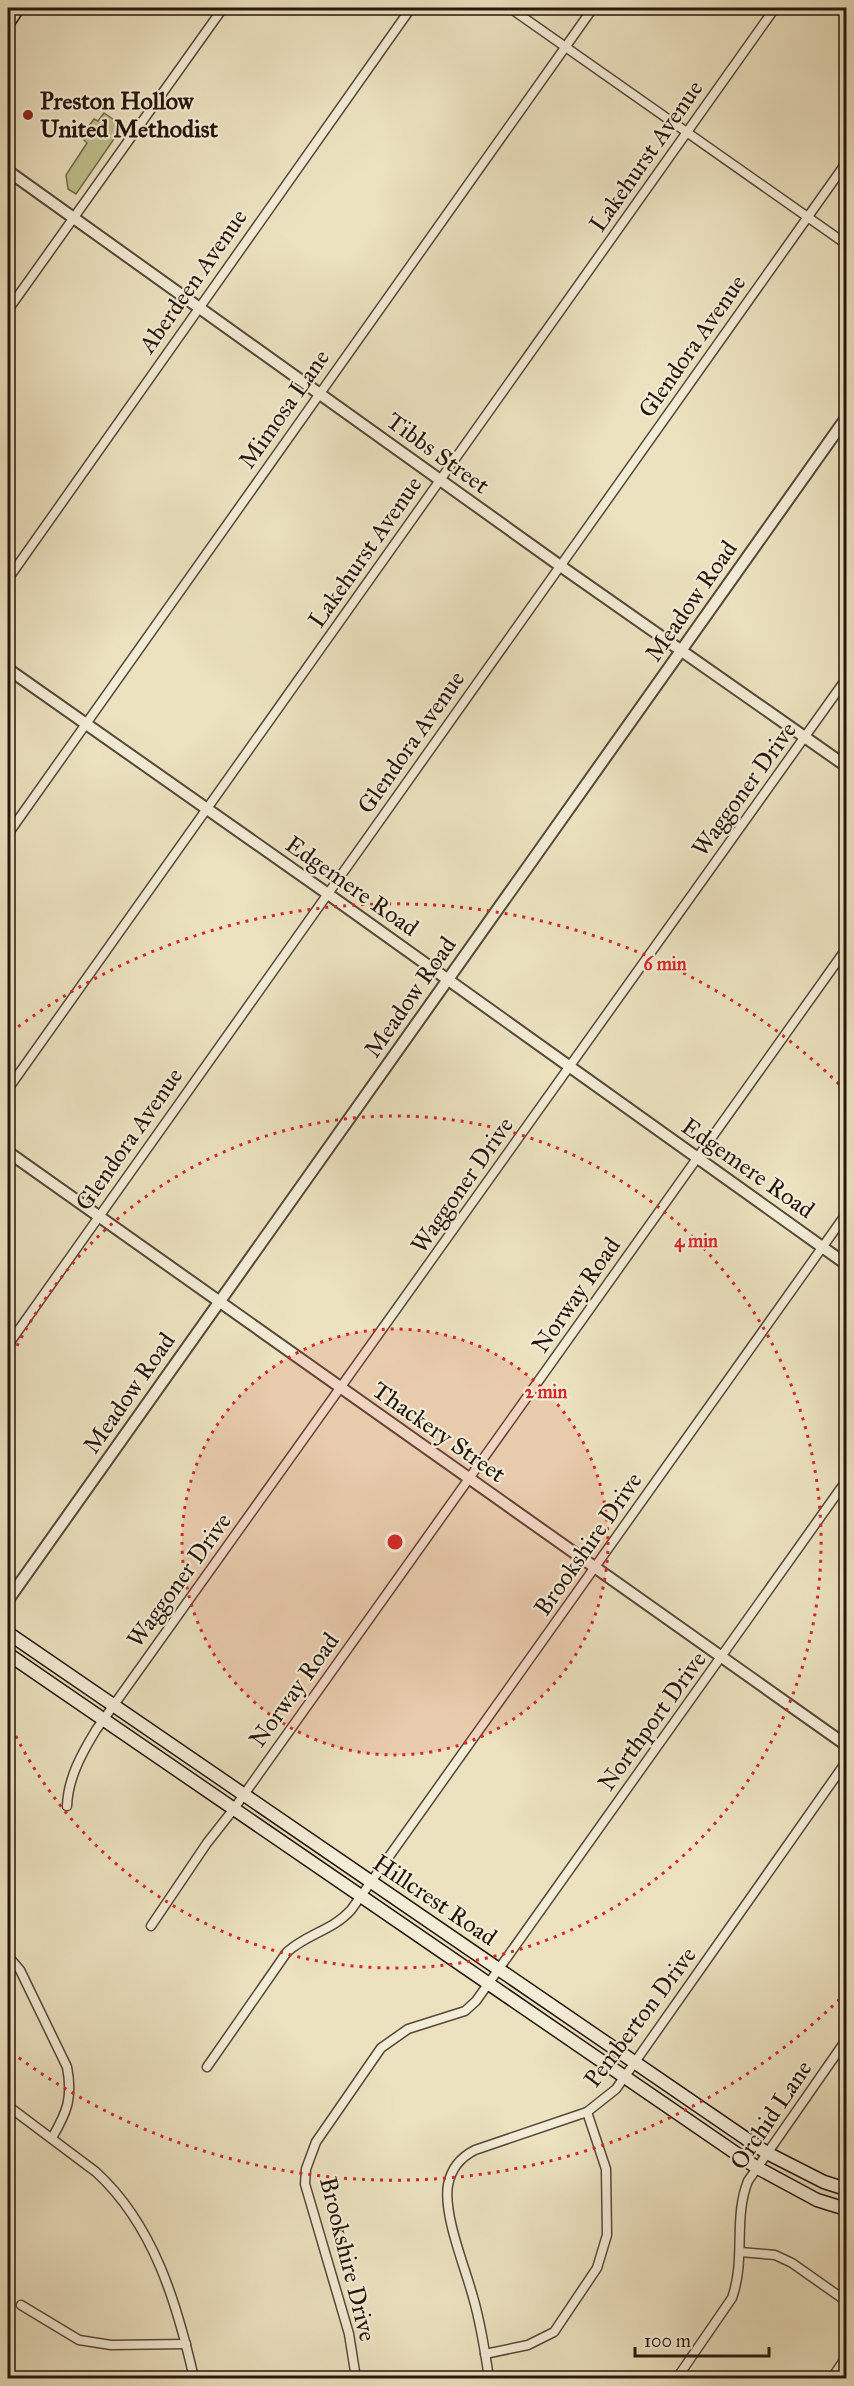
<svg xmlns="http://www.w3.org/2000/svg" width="854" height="2386" font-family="'IM FELL Great Primer',serif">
<rect width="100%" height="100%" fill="#ece2c0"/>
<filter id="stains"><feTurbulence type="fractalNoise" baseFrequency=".00333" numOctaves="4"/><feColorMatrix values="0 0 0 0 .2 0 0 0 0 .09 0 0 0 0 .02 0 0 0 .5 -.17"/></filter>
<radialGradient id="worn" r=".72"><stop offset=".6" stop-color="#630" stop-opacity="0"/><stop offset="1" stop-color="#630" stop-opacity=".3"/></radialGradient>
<path fill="#bfc18d" stroke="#726c4d" stroke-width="1.5" d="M104 113 123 126 76 194 68 189 66 175 87 143 81 137 94 119 98 121Z"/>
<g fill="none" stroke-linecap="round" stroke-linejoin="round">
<g stroke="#57493a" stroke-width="11">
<g id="minor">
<path d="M510 8 846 244"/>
<path d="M8 310 223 8"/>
<path d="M8 579 411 8"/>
<path d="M8 834 593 8"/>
<path d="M8 1089 775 8"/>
<path d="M8 1345 846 163"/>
<path d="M67 1806C68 1778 82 1753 96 1730L846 679"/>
<path d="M151 1926 207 1843 233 1810 846 949"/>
<path d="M8 1956 20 1970 67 2067C73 2098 67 2112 52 2138"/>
<path d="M207 2067 287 1952C307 1934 333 1930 351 1910L846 1214"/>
<path d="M8 2106 96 2172C154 2225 177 2304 194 2378"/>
<path d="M740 2252 775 2255 792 2263 846 2301"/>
<path d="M21 2305 79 2340 111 2345 186 2344"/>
<path d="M485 2354 528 2345 554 2332 597 2268 607 2235 606 2169 587 2112"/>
<path d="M356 2378 349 2334 305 2184 306 2169 316 2142 381 2048 408 2029 465 2011 476 2001 846 1481"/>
<path d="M489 2378C485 2351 481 2324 473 2297 465 2267 443 2215 448 2185 451 2169 461 2157 475 2150L587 2112 616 2089 846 1762"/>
<path d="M677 2378 732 2298C746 2259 733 2218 748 2181L846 2040"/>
<path d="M832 2378 846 2357"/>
</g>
</g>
<g stroke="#57493a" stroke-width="14">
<g id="tertiary">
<path d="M8 171 559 565 846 766"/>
<path d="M8 669 328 894 846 1264"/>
<path d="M8 1152 846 1745"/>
<path d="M8 1600 846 418"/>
</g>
</g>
<g stroke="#25160d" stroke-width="15">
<g id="secondary">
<path d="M8 23 18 8"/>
<path d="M8 1633 767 2153 824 2182 846 2189"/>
<path d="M8 1654 756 2167 817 2200 846 2209"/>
</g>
</g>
<use href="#minor" stroke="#f3ecd6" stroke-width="8"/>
<use href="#tertiary" stroke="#f3ecd6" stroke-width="10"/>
<use href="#secondary" stroke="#f3ecd6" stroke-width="12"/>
</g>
<circle cx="395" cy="1542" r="213" fill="#d62828" fill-opacity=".12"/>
<g fill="none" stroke="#d62828" stroke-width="3" stroke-dasharray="3 6">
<circle cx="395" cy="1542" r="213"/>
<path d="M9 1362A426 426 0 1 1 9 1722"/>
<path d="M846 1993A638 638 0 0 1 11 2052M11 1032A638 638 0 0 1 846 1091"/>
</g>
<circle fill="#8f2418" stroke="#f3ecd6" stroke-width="2" cx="28" cy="115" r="6"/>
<g text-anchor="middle" stroke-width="4.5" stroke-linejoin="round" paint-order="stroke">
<g font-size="24" font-weight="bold" fill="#25160d" stroke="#f3ecd6" text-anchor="start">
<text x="40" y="109">Preston Hollow<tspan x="40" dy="28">United Methodist</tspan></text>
</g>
<g font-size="24" fill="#25160d" stroke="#f3ecd6">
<text transform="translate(646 156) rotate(-55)" y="8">Lakehurst Avenue</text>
<text transform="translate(193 281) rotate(-55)" y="8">Aberdeen Avenue</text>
<text transform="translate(692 346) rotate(-55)" y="8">Glendora Avenue</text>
<text transform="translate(284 409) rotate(-55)" y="8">Mimosa Lane</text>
<text transform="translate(438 453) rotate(36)" y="8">Tibbs Street</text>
<text transform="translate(365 552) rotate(-55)" y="8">Lakehurst Avenue</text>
<text transform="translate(691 601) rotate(-55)" y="8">Meadow Road</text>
<text transform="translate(411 742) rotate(-55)" y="8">Glendora Avenue</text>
<text transform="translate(744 789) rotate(-54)" y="8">Waggoner Drive</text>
<text transform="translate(352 886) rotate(35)" y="8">Edgemere Road</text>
<text transform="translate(410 997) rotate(-55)" y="8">Meadow Road</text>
<text transform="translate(129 1139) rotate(-55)" y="8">Glendora Avenue</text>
<text transform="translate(748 1168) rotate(35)" y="8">Edgemere Road</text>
<text transform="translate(462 1185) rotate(-55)" y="8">Waggoner Drive</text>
<text transform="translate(576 1295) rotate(-55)" y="8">Norway Road</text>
<text transform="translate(129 1393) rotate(-55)" y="8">Meadow Road</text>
<text transform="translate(439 1432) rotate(35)" y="8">Thackery Street</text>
<text transform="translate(588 1544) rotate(-55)" y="8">Brookshire Drive</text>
<text transform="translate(179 1580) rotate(-54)" y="8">Waggoner Drive</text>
<text transform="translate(294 1690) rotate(-54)" y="8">Norway Road</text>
<text transform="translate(652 1721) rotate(-54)" y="8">Northport Drive</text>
<text transform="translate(435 1900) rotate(34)" y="8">Hillcrest Road</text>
<text transform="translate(640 2017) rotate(-53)" y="8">Pemberton Drive</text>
<text transform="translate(771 2115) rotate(-56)" y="8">Orchid Lane</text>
<text transform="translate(348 2259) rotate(76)" y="8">Brookshire Drive</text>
</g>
</g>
<circle cx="395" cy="1542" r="9" fill="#d62828" stroke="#f3ecd6" stroke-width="3"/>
<g font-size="18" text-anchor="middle" font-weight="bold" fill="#d62828" stroke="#f3ecd6" stroke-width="4.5" stroke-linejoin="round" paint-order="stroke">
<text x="665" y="970">6 min</text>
<text x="696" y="1247">4 min</text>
<text x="546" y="1398">2 min</text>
</g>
<rect width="854" height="2386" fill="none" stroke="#ece2c0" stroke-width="30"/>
<rect x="9" y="9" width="836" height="2368" fill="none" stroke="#25160d" stroke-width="3"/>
<rect x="15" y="15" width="824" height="2356" fill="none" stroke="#25160d" stroke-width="1.5"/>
<path d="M635 2347v9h134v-9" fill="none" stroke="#25160d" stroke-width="3"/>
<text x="644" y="2347" font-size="18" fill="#25160d" stroke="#f3ecd6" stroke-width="4.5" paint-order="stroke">100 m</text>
<rect width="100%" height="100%" filter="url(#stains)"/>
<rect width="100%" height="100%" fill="url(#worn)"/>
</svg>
